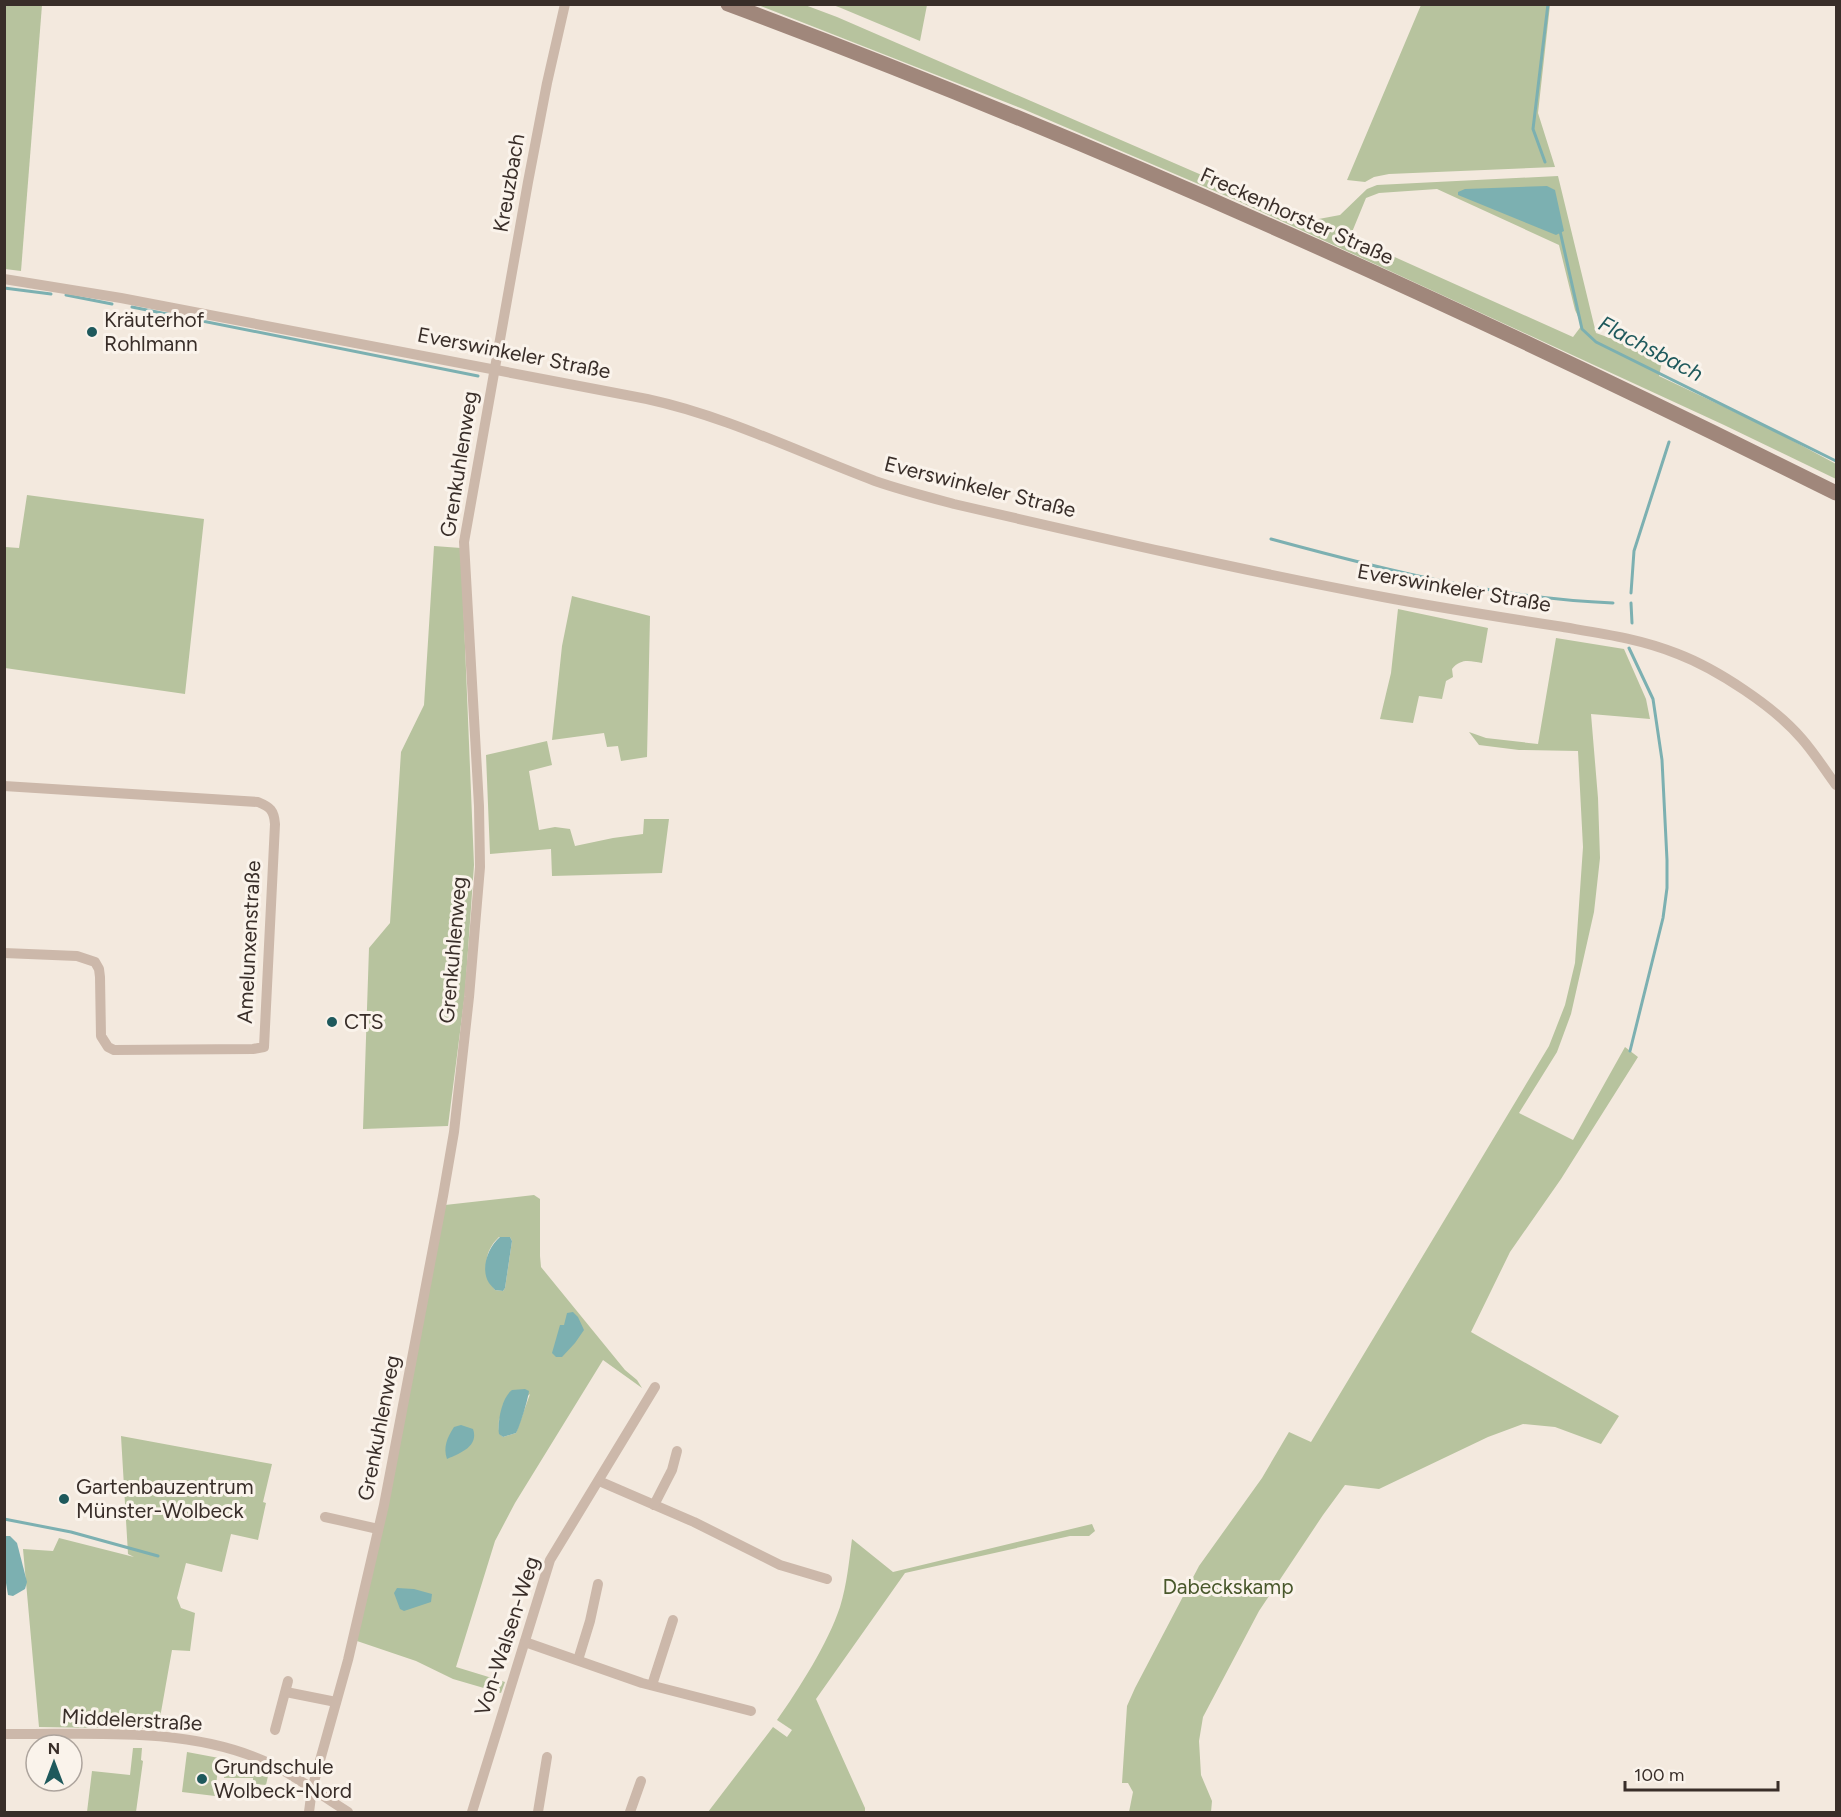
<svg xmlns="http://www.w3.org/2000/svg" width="1841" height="1817" font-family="Figtree,sans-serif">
<rect width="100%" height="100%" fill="#f3e9de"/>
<g fill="#b7c39e" fill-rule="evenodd">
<path d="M5 4 42 5 21 271 5 269Z"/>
<path d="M758 5H805L837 17 1308 221 1340 215 1367 189 1377 185 1558 176 1596 333 1663 357 1659 376 1771 429 1836 464V479L1724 425 1238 201 1023 109ZM1437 189 1559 245 1575 310 1582 325 1573 337 1350 237 1366 198 1379 193Z"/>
<path d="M833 5H927L920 41 841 8Z"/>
<path d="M1421 5H1550L1538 113 1555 167 1389 174 1374 177 1365 182 1347 180Z"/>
<path d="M27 495 204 519 185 694 5 668V547L19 548Z"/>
<path d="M434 546 461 548 474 865 465 993 448 1126 363 1129 369 948 390 923 401 752 424 705Z"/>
<path d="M572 596 650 616 647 757 621 761 618 746 607 747 604 733 552 740 562 646Z"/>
<path d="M1398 609 1488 628 1482 663C1470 661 1461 658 1452 669L1453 677 1446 681 1442 699 1419 696 1413 723 1380 719 1391 673Z"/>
<path d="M1556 638 1624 649 1646 699 1650 719 1591 714 1598 798 1600 858 1594 912 1571 1014 1557 1052 1519 1113 1573 1140 1625 1047 1638 1057 1561 1179 1510 1252 1471 1332 1619 1416 1601 1444 1555 1427 1523 1424 1488 1437 1379 1489 1345 1485 1323 1515 1259 1611 1203 1717 1199 1741 1201 1775 1212 1801 1211 1812H1129L1133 1792 1128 1783H1122L1127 1706 1135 1688 1199 1566 1262 1478 1289 1432 1311 1442 1549 1046 1565 1005 1575 963 1583 847 1578 751 1519 750 1479 745 1469 732 1486 738 1538 744Z"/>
<path d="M547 741 552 765 529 771 539 830 555 827 570 829 575 846 613 838 643 834 644 819H669L662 873 552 876 551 849 490 854 486 755Z"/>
<path d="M534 1195 540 1199V1256L541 1267 625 1370 637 1380 642 1388 603 1360 515 1503 495 1541 456 1667 505 1682 501 1693 453 1679 416 1661 357 1641 445 1205ZM499 1237H510L512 1241 505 1288 503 1291 495 1290C484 1272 482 1253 499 1237ZM530 1394 516 1433 503 1437C497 1432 499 1426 499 1419Z"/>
<path d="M121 1436 272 1464 263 1502 266 1503 258 1540 231 1534 222 1572 186 1563 177 1598 181 1608 195 1613 190 1651 172 1650 158 1729 39 1727 23 1549 53 1551 59 1538 134 1557 128 1554Z"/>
<path d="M1092 1524 1095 1531 1089 1536H1070L905 1573 816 1699 865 1808V1812H708L773 1727 787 1737 792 1730 777 1720C799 1689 828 1643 840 1607 847 1584 849 1562 852 1539L893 1572Z"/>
<path d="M133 1748H142L141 1760 143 1761 136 1812H87L92 1771 130 1775Z"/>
<path d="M187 1752 219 1758 215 1796 182 1792Z"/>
<path d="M226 1759 268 1776 266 1785 253 1784V1778H224Z"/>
</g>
<g fill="#7cb0b1">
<path d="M1547 186 1555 190 1564 231 1556 235 1458 195V192L1465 189Z"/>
<path d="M500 1237H510L512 1241 505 1288 503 1291 495 1290C494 1288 491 1286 489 1283 480 1269 488 1247 500 1237Z"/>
<path d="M573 1312 578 1317 584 1330 575 1343 562 1357H556L552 1353 560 1325H564L567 1313Z"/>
<path d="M525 1389 529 1391C528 1399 520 1426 516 1433L503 1437 499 1434C497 1422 502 1397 512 1390Z"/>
<path d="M461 1425 473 1429C479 1446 461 1453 447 1459 443 1447 447 1438 454 1427Z"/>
<path d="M4 1536H10L17 1543 27 1582 25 1589 13 1596 8 1595 5 1577Z"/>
<path d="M397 1588 414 1589 432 1594 431 1602 404 1611 400 1609 394 1593Z"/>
</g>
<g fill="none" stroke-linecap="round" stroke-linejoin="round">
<g stroke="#7cb0b1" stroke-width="3">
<path d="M1545 162 1533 129 1548 4"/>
<path d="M1560 231 1582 329 1596 342 1836 461"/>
<path d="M4 288 51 294"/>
<path d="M66 295 112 304"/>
<path d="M132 307 478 376"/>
<path d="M1271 539C1385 570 1495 598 1613 603"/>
<path d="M1631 593 1634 551 1669 442"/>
<path d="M1631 603 1632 623"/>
<path d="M1629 648 1653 699 1662 760 1667 860V888L1663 918 1630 1051"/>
<path d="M4 1519 71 1532 158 1556"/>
</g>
<g stroke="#ccb8aa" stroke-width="10">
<path d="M4 279 121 298 647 399C726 416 800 453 875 481 901 490 928 497 954 504 1097 537 1240 570 1383 597 1441 608 1499 617 1557 626 1598 633 1639 638 1678 654 1717 669 1775 707 1802 739 1815 754 1825 770 1836 785"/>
<path d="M4 786 258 802C270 807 274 810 275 824L264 1047 253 1049 114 1050 108 1047 101 1036 100 977 99 969 95 962 77 956 4 953"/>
<path d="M599 1481 694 1522 780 1565 827 1579"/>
<path d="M654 1505 672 1470 677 1451"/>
<path d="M325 1517 378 1529"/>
<path d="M525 1642 642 1683 751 1711"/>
<path d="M578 1660 590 1621 598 1584"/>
<path d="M652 1685 673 1620"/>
<path d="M286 1692 336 1702"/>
<path d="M275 1730 288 1681"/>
<path d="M4 1734C90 1735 182 1726 262 1760 293 1773 320 1795 348 1812"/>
<path d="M309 1812 312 1789 348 1660 384 1505 443 1196 454 1132 469 997 480 867 479 806 464 542 528 182 547 83 565 4"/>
<path d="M472 1812 550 1560 655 1387"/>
<path d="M538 1812 547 1757"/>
<path d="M630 1812 641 1781"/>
</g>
<path stroke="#a0877b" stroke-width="15" d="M728 4C1105 144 1476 314 1836 493"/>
</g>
<g fill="#1e595c" stroke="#faf3eb" stroke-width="2">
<circle cx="92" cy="332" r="6"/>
<circle cx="332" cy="1022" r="6"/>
<circle cx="64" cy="1499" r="6"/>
<circle cx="202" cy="1779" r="6"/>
</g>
<g text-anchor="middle" stroke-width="6" stroke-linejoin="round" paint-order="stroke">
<g font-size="21" fill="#392e29" stroke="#faf3eb">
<text transform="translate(509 183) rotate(-80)" y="7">Kreuzbach</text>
<text transform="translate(1297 216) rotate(24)" y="7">Freckenhorster Straße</text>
<text transform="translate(514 353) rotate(11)" y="7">Everswinkeler Straße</text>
<text transform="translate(459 464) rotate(-81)" y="7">Grenkuhlenweg</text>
<text transform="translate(980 487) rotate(14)" y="7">Everswinkeler Straße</text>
<text transform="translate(1454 588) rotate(10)" y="7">Everswinkeler Straße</text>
<text transform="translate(249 942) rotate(-87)" y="7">Amelunxenstraße</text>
<text transform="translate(453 950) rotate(-85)" y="7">Grenkuhlenweg</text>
<text transform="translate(379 1428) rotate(-79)" y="7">Grenkuhlenweg</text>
<text transform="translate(507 1636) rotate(-72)" y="7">Von-Walsen-Weg</text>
<text transform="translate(132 1720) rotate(3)" y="7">Middelerstraße</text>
</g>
<g font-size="21" fill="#392e29" stroke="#faf3eb" text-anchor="start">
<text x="104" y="327">Kräuterhof<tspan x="104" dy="24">Rohlmann</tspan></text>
<text x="344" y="1029">CTS</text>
<text x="76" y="1494">Gartenbauzentrum<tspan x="76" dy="24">Münster-Wolbeck</tspan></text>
<text x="214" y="1774">Grundschule<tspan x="214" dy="24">Wolbeck-Nord</tspan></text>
</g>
<g font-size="21" fill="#49582c" stroke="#faf3eb">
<text x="1228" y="1594">Dabeckskamp</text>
</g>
<g font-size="22" font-style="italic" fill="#1e595c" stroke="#faf3eb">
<text transform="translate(1651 348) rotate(28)" y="8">Flachsbach</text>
</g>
</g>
<rect width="1841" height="1817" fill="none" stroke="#392e29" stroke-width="12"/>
<g transform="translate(54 1763)"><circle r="28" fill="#faf3eb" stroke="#ada49d" stroke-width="1.5"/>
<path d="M0-4.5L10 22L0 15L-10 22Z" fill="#1e595c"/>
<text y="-9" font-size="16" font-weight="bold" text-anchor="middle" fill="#392e29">N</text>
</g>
<path d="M1625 1781v9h153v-9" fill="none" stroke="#392e29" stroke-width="3"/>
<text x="1634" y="1781" font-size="18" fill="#392e29" stroke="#faf3eb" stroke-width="4.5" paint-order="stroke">100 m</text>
</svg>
